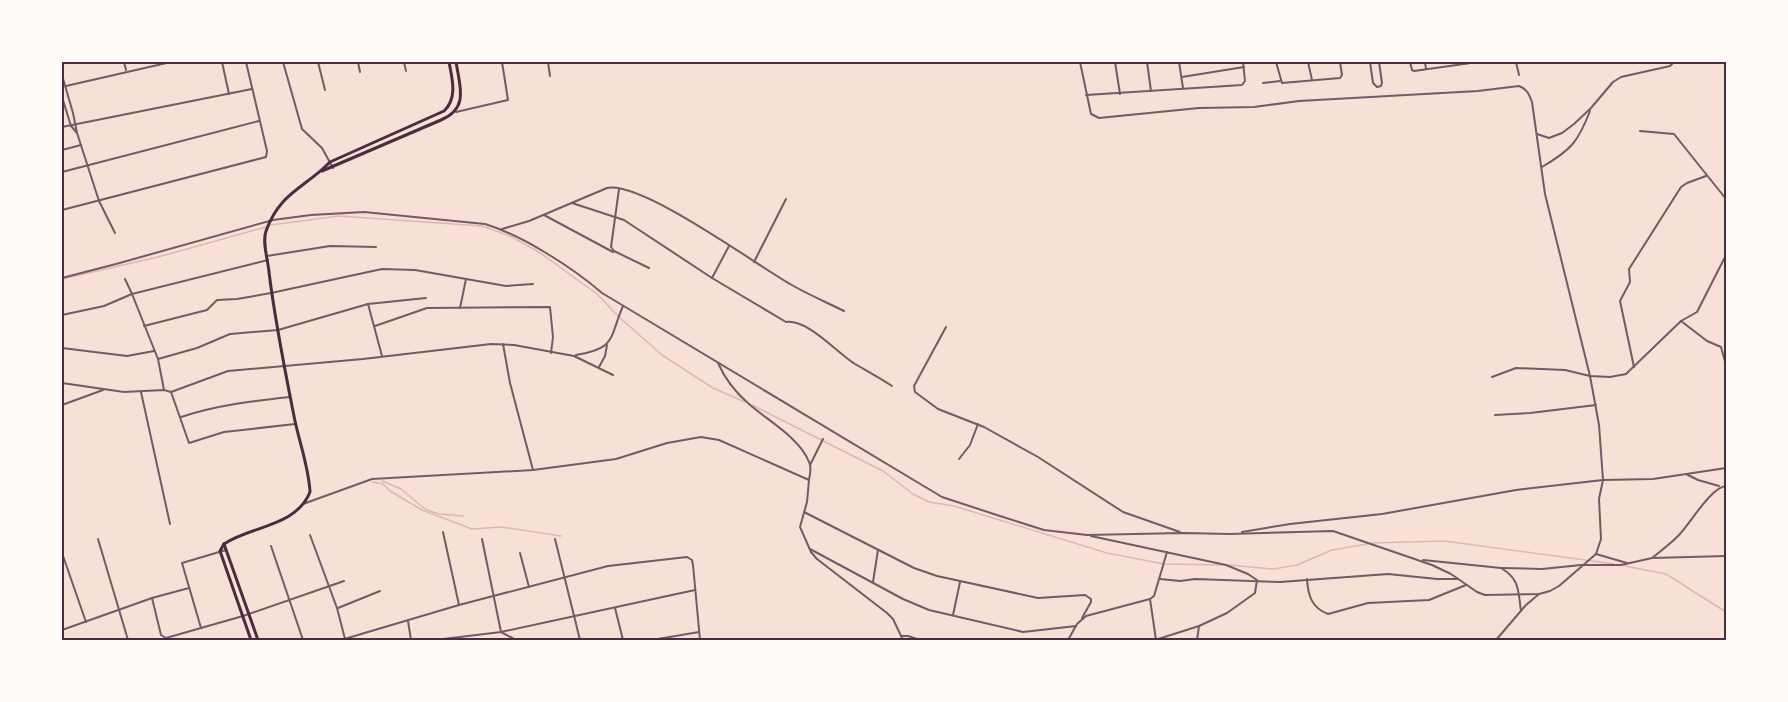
<svg xmlns="http://www.w3.org/2000/svg" width="1788" height="702" font-family="'Archivo Narrow',sans-serif">
<rect width="100%" height="100%" fill="#f7e1d7"/>
<g fill="none" stroke-linecap="round" stroke-linejoin="round">
<g stroke="#dcb8b0" stroke-width="1.5">
<path d="M271 225 339 216 482 226 510 236 539 252 597 294 619 317 662 355 713 388 745 402"/>
<path d="M62 279 158 257 266 227"/>
<path d="M752 405 883 471 913 494 929 502 954 506 1107 553 1164 564 1221 565"/>
<path d="M382 481 401 489 425 509 439 514 464 516"/>
<path d="M372 482 383 484 390 491 422 510 472 529 501 527 561 536"/>
<path d="M1372 543 1444 541 1614 564"/>
<path d="M1229 565 1273 569 1297 565 1332 550 1367 544"/>
<path d="M1625 566 1666 574 1726 612"/>
</g>
<g stroke="#755966" stroke-width="2">
<path d="M124 62 126 70"/>
<path d="M222 62 229 94"/>
<path d="M283 62 302 129 322 148 333 168"/>
<path d="M318 62 325 90"/>
<path d="M358 62 360 72"/>
<path d="M404 62 406 71"/>
<path d="M548 62 550 76"/>
<path d="M1115 62 1120 94"/>
<path d="M1147 62 1151 91"/>
<path d="M1179 62 1183 88"/>
<path d="M1276 62 1282 83 1340 78 1342 75 1340 62"/>
<path d="M1308 62 1312 80"/>
<path d="M1370 62 1373 83 1377 87 1381 86 1382 83 1379 62"/>
<path d="M1410 62 1412 70 1414 71 1478 62"/>
<path d="M1425 62 1426 69"/>
<path d="M1516 62 1519 75"/>
<path d="M1182 77 1244 67"/>
<path d="M1263 83 1280 81"/>
<path d="M66 86 171 62"/>
<path d="M1086 95 1242 85 1245 81 1243 62"/>
<path d="M456 112 508 100 502 62"/>
<path d="M62 127 252 89"/>
<path d="M1640 131 1674 134 1726 199"/>
<path d="M77 133 99 201 115 233"/>
<path d="M1537 134 1549 138 1562 133 1574 124 1591 108 1613 82 1621 77 1670 66 1674 62"/>
<path d="M62 150 81 145"/>
<path d="M1542 167C1571 150 1578 142 1590 111"/>
<path d="M62 172 259 121"/>
<path d="M619 189 611 247 614 251 649 268"/>
<path d="M572 203 624 220 712 278 786 322C808 319 836 352 855 364 867 371 880 378 892 386"/>
<path d="M62 210 266 157 267 151 246 62"/>
<path d="M544 215 613 252"/>
<path d="M502 229 529 221 607 188C642 181 755 264 790 284 807 294 826 302 844 311"/>
<path d="M267 256 330 246 376 247"/>
<path d="M754 262 786 199"/>
<path d="M62 278 116 264 273 220 311 215 364 212 485 224C522 235 573 268 602 293L942 497 1000 516 1044 530 1087 535 1183 533 1230 534 1333 531 1432 565 1451 574 1477 592 1485 595 1539 594 1550 591 1559 586 1596 554 1601 539 1599 499 1603 480 1599 425 1590 376 1545 194 1532 102C1529 94 1527 89 1519 86L1478 91 1299 101 1254 107 1199 108 1099 118 1091 114 1080 62"/>
<path d="M712 278 729 246"/>
<path d="M368 304 382 356"/>
<path d="M460 308 466 279"/>
<path d="M62 315 104 306 132 294 125 279"/>
<path d="M1681 321 1707 341 1721 347 1726 365"/>
<path d="M144 326 207 310 217 300 237 299 271 293 382 269 415 270 506 286 533 284"/>
<path d="M375 326 427 308 550 307 553 337 551 353"/>
<path d="M946 327 914 386 915 392 938 409 984 427 1038 457 1123 512 1180 532"/>
<path d="M503 344 510 383 533 470"/>
<path d="M62 348 127 356 154 351"/>
<path d="M576 355C617 348 609 338 623 306"/>
<path d="M158 359 197 348 230 334 278 330 368 304 426 298"/>
<path d="M718 363C725 379 735 392 749 404 767 420 800 438 809 462 812 467 810 474 809 480"/>
<path d="M599 367 605 356 607 345"/>
<path d="M1634 367 1620 301 1630 282 1629 269 1681 187 1687 183 1706 176"/>
<path d="M1492 377 1516 368 1565 370 1590 376 1610 377 1626 374 1681 321 1697 312 1726 255"/>
<path d="M62 383 124 392 164 390 171 392 228 371 363 359 491 344 514 345 574 356 613 375"/>
<path d="M164 390 158 359 132 294 268 260"/>
<path d="M141 392 170 524"/>
<path d="M171 392 189 443 224 432 295 424"/>
<path d="M62 405 103 390"/>
<path d="M1495 415 1530 413 1596 405"/>
<path d="M181 417C217 405 253 401 290 397"/>
<path d="M1726 441V466"/>
<path d="M959 459 970 445 978 424"/>
<path d="M810 465 823 439"/>
<path d="M1686 474 1698 480 1719 486"/>
<path d="M303 504 372 479 533 470 616 459 667 443 701 437 719 440 809 480 807 502 800 527 811 552 817 559 887 613 893 619 903 640"/>
<path d="M804 512 914 568 937 576 1038 598 1085 595 1091 599V602L1082 618"/>
<path d="M443 532 459 605"/>
<path d="M1242 532 1290 524 1382 514 1516 490 1603 480 1653 479 1726 468"/>
<path d="M310 535 337 608 345 639"/>
<path d="M1091 536 1226 565 1248 574 1257 580 1255 593 1227 613 1199 626 1155 640"/>
<path d="M98 539 128 640"/>
<path d="M482 539 501 632 516 640"/>
<path d="M555 539 580 640"/>
<path d="M271 546 303 640"/>
<path d="M810 549 903 599 929 610 1023 632 1076 626"/>
<path d="M62 553 86 622"/>
<path d="M520 553 529 587"/>
<path d="M1596 554 1627 563"/>
<path d="M1652 558C1661 551 1670 544 1678 536 1690 524 1711 487 1726 486"/>
<path d="M1423 560 1501 568C1520 579 1518 591 1521 611"/>
<path d="M1501 568 1542 569 1581 565H1621L1652 558 1726 556"/>
<path d="M1160 579 1180 581 1195 579 1280 582 1388 574 1437 579H1458"/>
<path d="M1307 579C1308 596 1312 608 1328 614L1368 603 1429 600 1466 585"/>
<path d="M873 582 878 550"/>
<path d="M152 598 161 635 166 638 243 616 344 581"/>
<path d="M1150 599 1156 640"/>
<path d="M338 608 380 591"/>
<path d="M615 608 623 640"/>
<path d="M953 615 960 582"/>
<path d="M408 621 411 640"/>
<path d="M201 628 182 563 226 550"/>
<path d="M62 630 152 598 189 588"/>
<path d="M901 636H908L920 640"/>
<path d="M435 640 501 632 695 590"/>
<path d="M652 640 699 632"/>
<path d="M1068 640 1077 624 1086 616 1150 599 1154 596 1167 552"/>
<path d="M1197 640 1199 626"/>
<path d="M1496 640 1526 605 1539 594"/>
</g>
<g stroke="#755966" stroke-width="2">
<path d="M62 75 73 113 77 133"/>
<path d="M62 97 71 126 77 133"/>
<path d="M341 640 459 605 608 566 687 557 692 560 693 565 700 640"/>
</g>
<g stroke="#4a2c40" stroke-width="3">
<path d="M322 171 441 120C469 108 460 87 456 62"/>
<path d="M224 544C250 526 296 527 310 492 309 469 300 444 295 421 285 371 275 322 269 272 268 260 262 242 266 231 280 192 305 188 330 162L444 111C458 98 452 78 449 62"/>
<path d="M224 544 220 551 251 640"/>
<path d="M224 544 258 640"/>
</g>
</g>
<rect width="1788" height="702" fill="none" stroke="#fffaf5" stroke-width="126"/>
<rect x="63" y="63" width="1662" height="576" fill="none" stroke="#4a2c40" stroke-width="2"/>
</svg>
